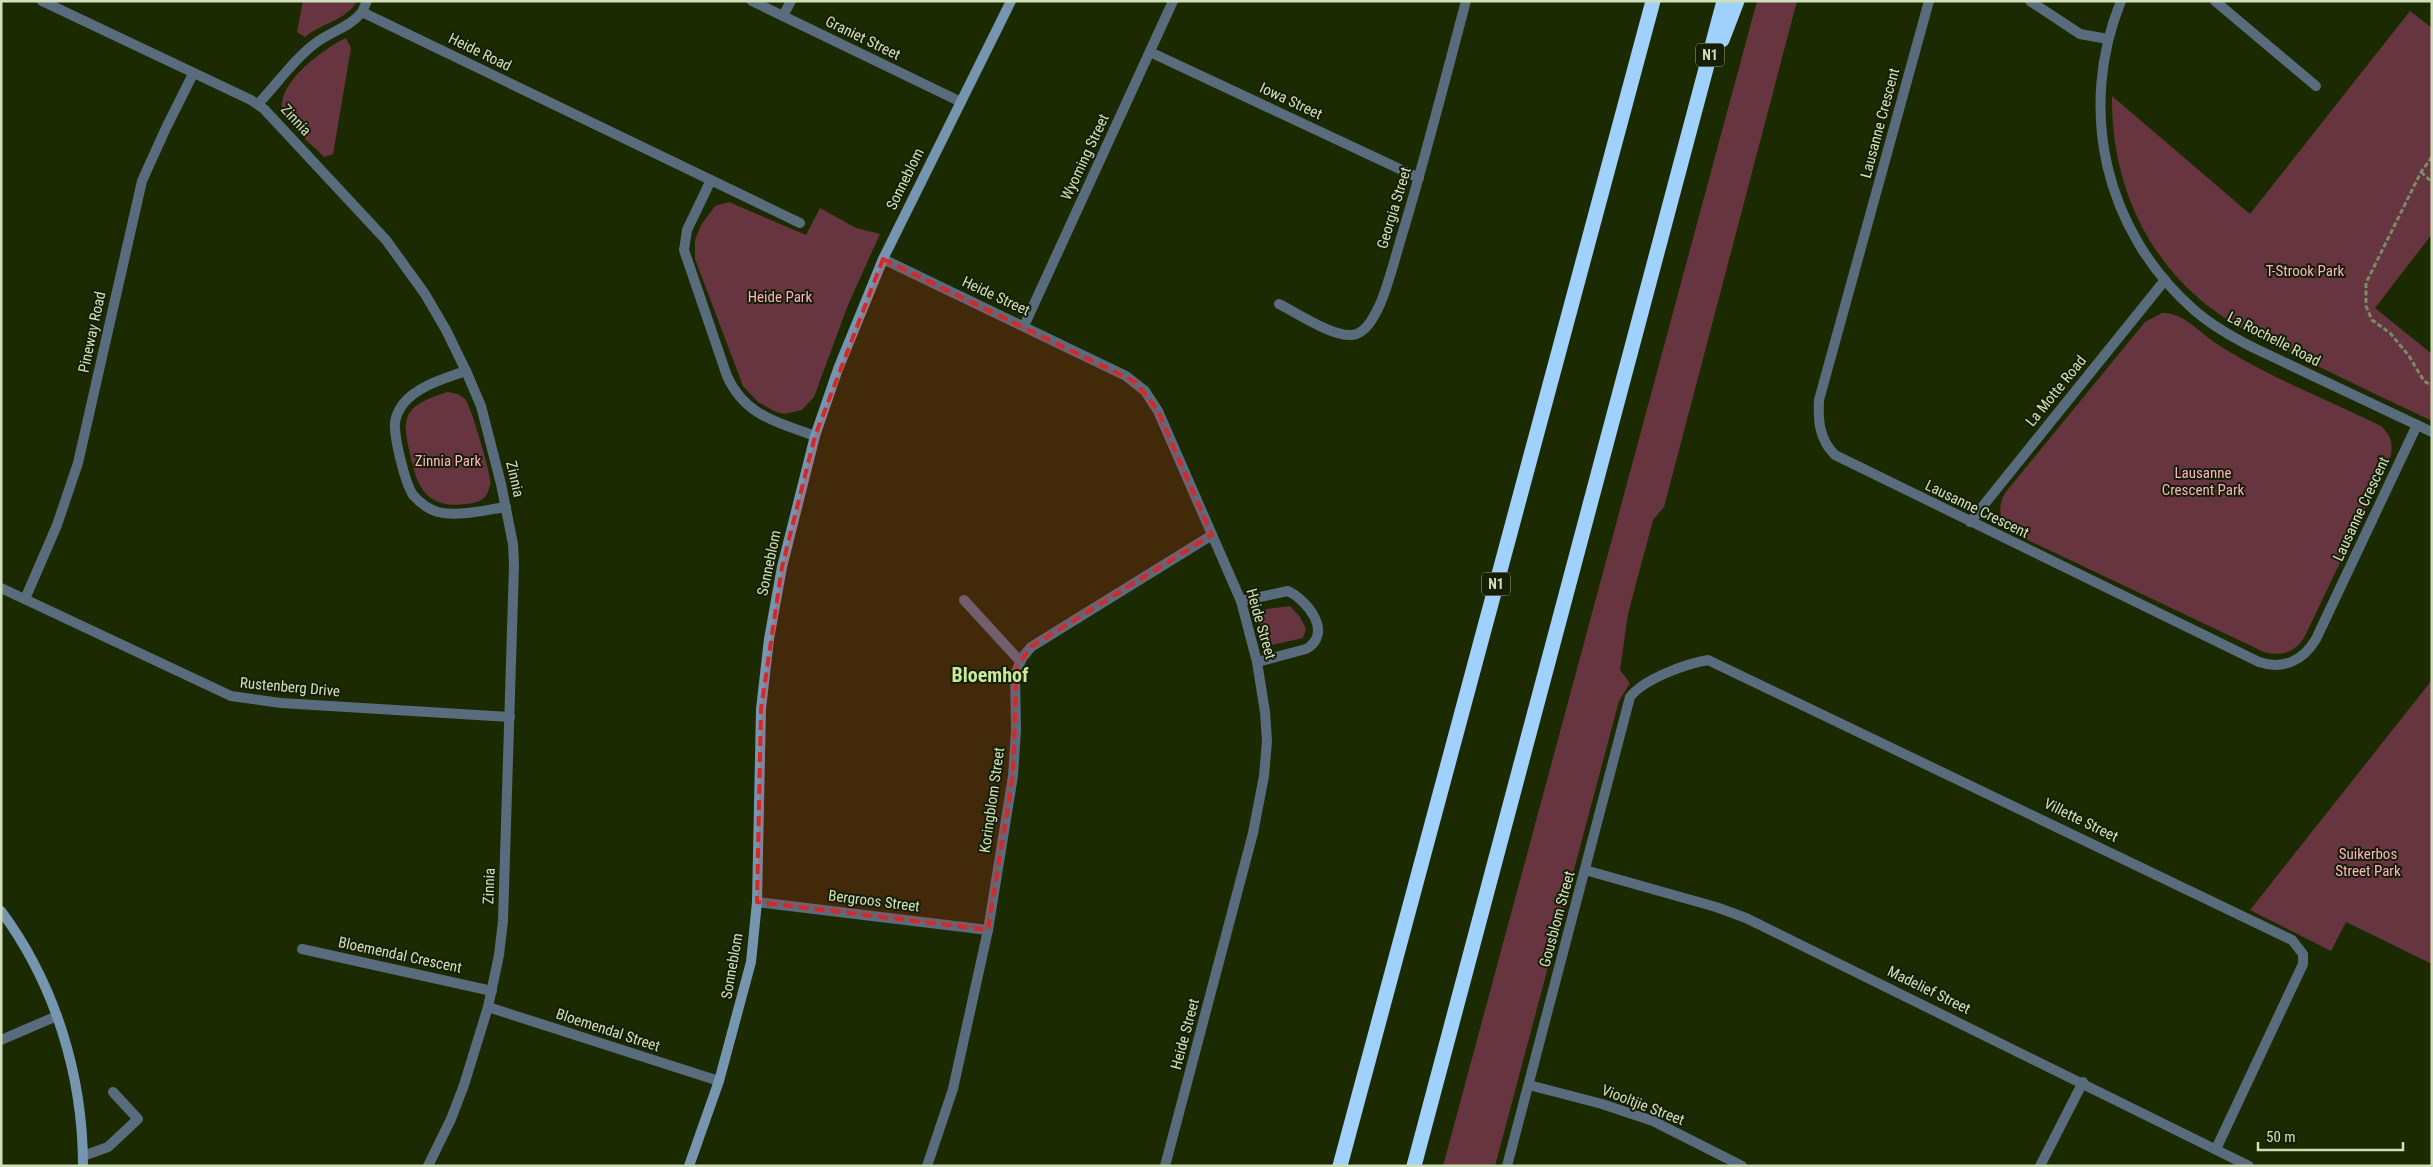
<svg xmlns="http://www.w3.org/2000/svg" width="2433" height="1167" font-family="'Roboto Condensed',sans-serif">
<rect width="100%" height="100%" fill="#1c2a02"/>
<g fill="#663540">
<path d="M303 1H357C346 21 321 23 305 37L297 32Z"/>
<path d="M1757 1H1797L1664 507 1653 520 1628 614 1620 670 1630 683 1619 701 1495 1166H1443Z"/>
<path d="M2410 11 2432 28V234L2375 308 2432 354V421C2390 401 2348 381 2305 360 2276 346 2245 333 2219 314 2146 263 2111 182 2112 96L2250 214Z"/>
<path d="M346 38 351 48 333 154 324 157C312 144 292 130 284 114 271 87 325 47 346 38Z"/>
<path d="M729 202 806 235 820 208 856 228 880 234 848 305 814 397 802 410 784 414 776 412 758 402 743 386 695 259V240L701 225 715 206Z"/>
<path d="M2162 313C2183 312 2200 333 2217 344 2266 376 2328 400 2381 426 2391 435 2394 445 2390 458L2305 636C2296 652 2282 657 2264 652L2015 534C2000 524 1996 509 2005 493L2145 322Z"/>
<path d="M448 392C454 393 460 394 465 399 471 406 489 468 490 479 491 484 489 490 487 494 483 501 475 503 467 504 436 508 420 497 413 466 403 422 396 407 448 392Z"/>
<path d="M1290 606 1300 617 1306 629 1303 638 1272 645 1265 643 1259 628V616L1266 609Z"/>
<path d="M2432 680V964L2346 922 2331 951 2250 910Z"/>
</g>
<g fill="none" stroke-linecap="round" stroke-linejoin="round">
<g stroke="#7c8b64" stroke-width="3" stroke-dasharray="5 2.5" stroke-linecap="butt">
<path d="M2432 157 2421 172 2366 283V306L2372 320 2390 333 2409 356 2424 381 2432 386"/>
<path d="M2421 172 2432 182"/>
</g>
<g stroke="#596c7e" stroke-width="10">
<path d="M964 600 1020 661"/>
<path d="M302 949 492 991"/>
<path d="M83 1156 108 1147 138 1119 113 1092"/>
</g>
<g stroke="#596c7e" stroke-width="10">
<path d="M42 1 251 100 264 109 386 240 425 294 446 330 466 371 481 406 501 484 513 544 514 565 503 921 499 955 488 1007 464 1085 451 1119 428 1166"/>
<path d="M752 1 961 102"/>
<path d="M1929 1 1819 400C1818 421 1819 439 1835 455L2259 662C2283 670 2303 661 2316 639L2417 425"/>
<path d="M2030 1 2080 34 2108 39"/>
<path d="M2121 1C2077 110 2105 231 2193 309 2211 325 2232 337 2254 348L2432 432"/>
<path d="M2215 1 2316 86"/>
<path d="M362 12 367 1"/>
<path d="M783 16 791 1"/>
<path d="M1150 52 1419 178"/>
<path d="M258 104C277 84 295 58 317 42 332 31 350 27 362 12L800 223"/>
<path d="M711 180 687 230 684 250 727 376C745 416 777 422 815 436"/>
<path d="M883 259 1126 376 1145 391 1158 411 1241 601 1257 662 1265 712 1267 741 1264 776 1253 833 1165 1166"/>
<path d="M1279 304C1297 313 1333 337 1352 335 1367 334 1376 313 1381 302 1391 277 1397 250 1405 225 1427 151 1446 76 1466 1"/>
<path d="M1024 326 1173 1"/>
<path d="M466 371C446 378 417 386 403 404 398 411 394 421 395 429 396 444 405 483 413 495 420 503 428 509 438 512 459 517 485 510 506 507"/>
<path d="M1970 522 2165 280"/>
<path d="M1 588 231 696 281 703 510 717"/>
<path d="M25 599 57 525 78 463 142 181 166 128 193 74"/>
<path d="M1241 601 1288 591C1307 600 1334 633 1306 649L1257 662"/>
<path d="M1585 870 1716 907 1746 918 2249 1166"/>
<path d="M757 902 988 930"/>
<path d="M488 1007 719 1081"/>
<path d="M1 1040 57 1016"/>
<path d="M1529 1085 1602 1104 1653 1121 1742 1166"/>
<path d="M927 1166 953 1089 988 930 1013 776 1016 730 1015 675 1022 658 1031 647 1212 535"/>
<path d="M1507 1166 1630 697C1644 679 1685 664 1708 660L2292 940 2303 954V964L2216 1149"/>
<path d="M2040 1166 2083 1082"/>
</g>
<g stroke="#7695b1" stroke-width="10">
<path d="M1 911C55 984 83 1075 83 1166"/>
<path d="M689 1166 719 1081 751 962 757 902 761 709 769 639 782 567 815 436 838 369 883 259 1011 1"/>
</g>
<g stroke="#a0d1fd" stroke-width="15">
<path d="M1722 40 1737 1"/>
<path d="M1340 1166 1653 1"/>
<path d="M1414 1166 1724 1"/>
</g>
</g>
<path fill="#d62828" fill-opacity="0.2" stroke="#d62828" stroke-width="4" stroke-dasharray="10 6" stroke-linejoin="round" d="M883 259 1136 382 1158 411 1212 535 1031 647 1017 667 1013 776 988 930 757 902 761 709 782 567 815 436Z"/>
<g text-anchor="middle" stroke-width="4" stroke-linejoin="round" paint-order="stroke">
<g fill="#161e07" stroke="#98a684" stroke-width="1">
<rect x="1696" y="43.5" width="28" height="23" rx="4"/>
<rect x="1482" y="572.5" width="28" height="23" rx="4"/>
</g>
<g font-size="14" font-weight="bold" fill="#d0e0ba">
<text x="1710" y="60">N1</text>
<text x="1496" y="589">N1</text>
</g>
<g font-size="15" fill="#d0e0ba" stroke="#161e07">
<text transform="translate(863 38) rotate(26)" y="5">Graniet Street</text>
<text transform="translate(480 52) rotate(26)" y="5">Heide Road</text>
<text transform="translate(1291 101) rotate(25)" y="5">Iowa Street</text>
<text transform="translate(296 120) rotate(47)" y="5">Zinnia</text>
<text transform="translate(1880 123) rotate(-75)" y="5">Lausanne Crescent</text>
<text transform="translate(1085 157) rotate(-65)" y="5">Wyoming Street</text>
<text transform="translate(905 179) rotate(-64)" y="5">Sonneblom</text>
<text transform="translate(1394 208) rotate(-73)" y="5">Georgia Street</text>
<text transform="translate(996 296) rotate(25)" y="5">Heide Street</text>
<text transform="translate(92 332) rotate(-78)" y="5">Pineway Road</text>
<text transform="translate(2274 339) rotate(27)" y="5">La Rochelle Road</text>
<text transform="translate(2056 391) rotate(-51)" y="5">La Motte Road</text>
<text transform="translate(515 479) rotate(77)" y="5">Zinnia</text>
<text transform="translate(1977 509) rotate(26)" y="5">Lausanne Crescent</text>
<text transform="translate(2361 509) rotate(-65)" y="5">Lausanne Crescent</text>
<text transform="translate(769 563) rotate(-78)" y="5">Sonneblom</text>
<text transform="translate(1261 624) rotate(74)" y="5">Heide Street</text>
<text transform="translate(290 687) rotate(5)" y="5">Rustenberg Drive</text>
<text transform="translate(992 800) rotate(-82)" y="5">Koringblom Street</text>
<text transform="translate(2081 820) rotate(26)" y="5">Villette Street</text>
<text transform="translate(489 886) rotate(-88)" y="5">Zinnia</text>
<text transform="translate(874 901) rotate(7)" y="5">Bergroos Street</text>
<text transform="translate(1557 919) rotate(-75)" y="5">Gousblom Street</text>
<text transform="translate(400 955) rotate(12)" y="5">Bloemendal Crescent</text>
<text transform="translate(732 966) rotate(-80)" y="5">Sonneblom</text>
<text transform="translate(1929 990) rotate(26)" y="5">Madelief Street</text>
<text transform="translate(608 1030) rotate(18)" y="5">Bloemendal Street</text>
<text transform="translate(1185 1034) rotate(-75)" y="5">Heide Street</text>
<text transform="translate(1643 1105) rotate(21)" y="5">Viooltjie Street</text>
</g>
<g font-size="15" fill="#fdb3c1" stroke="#161e07">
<text x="2305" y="276">T-Strook Park</text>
<text x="780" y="302">Heide Park</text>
<text x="448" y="466">Zinnia Park</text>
<text x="2203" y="478">Lausanne<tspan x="2203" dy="17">Crescent Park</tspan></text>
<text x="2368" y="859">Suikerbos<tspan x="2368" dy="17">Street Park</tspan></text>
</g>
<g font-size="20" font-weight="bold" fill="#cae99b" stroke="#161e07">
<text x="990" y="682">Bloemhof</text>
</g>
</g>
<rect width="2433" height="1167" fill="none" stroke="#d0e0ba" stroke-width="5"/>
<path d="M2258 1142v8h145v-8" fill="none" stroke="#d0e0ba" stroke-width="2.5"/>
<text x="2266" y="1142" font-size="15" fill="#d0e0ba" stroke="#161e07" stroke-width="4" paint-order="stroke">50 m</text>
</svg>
